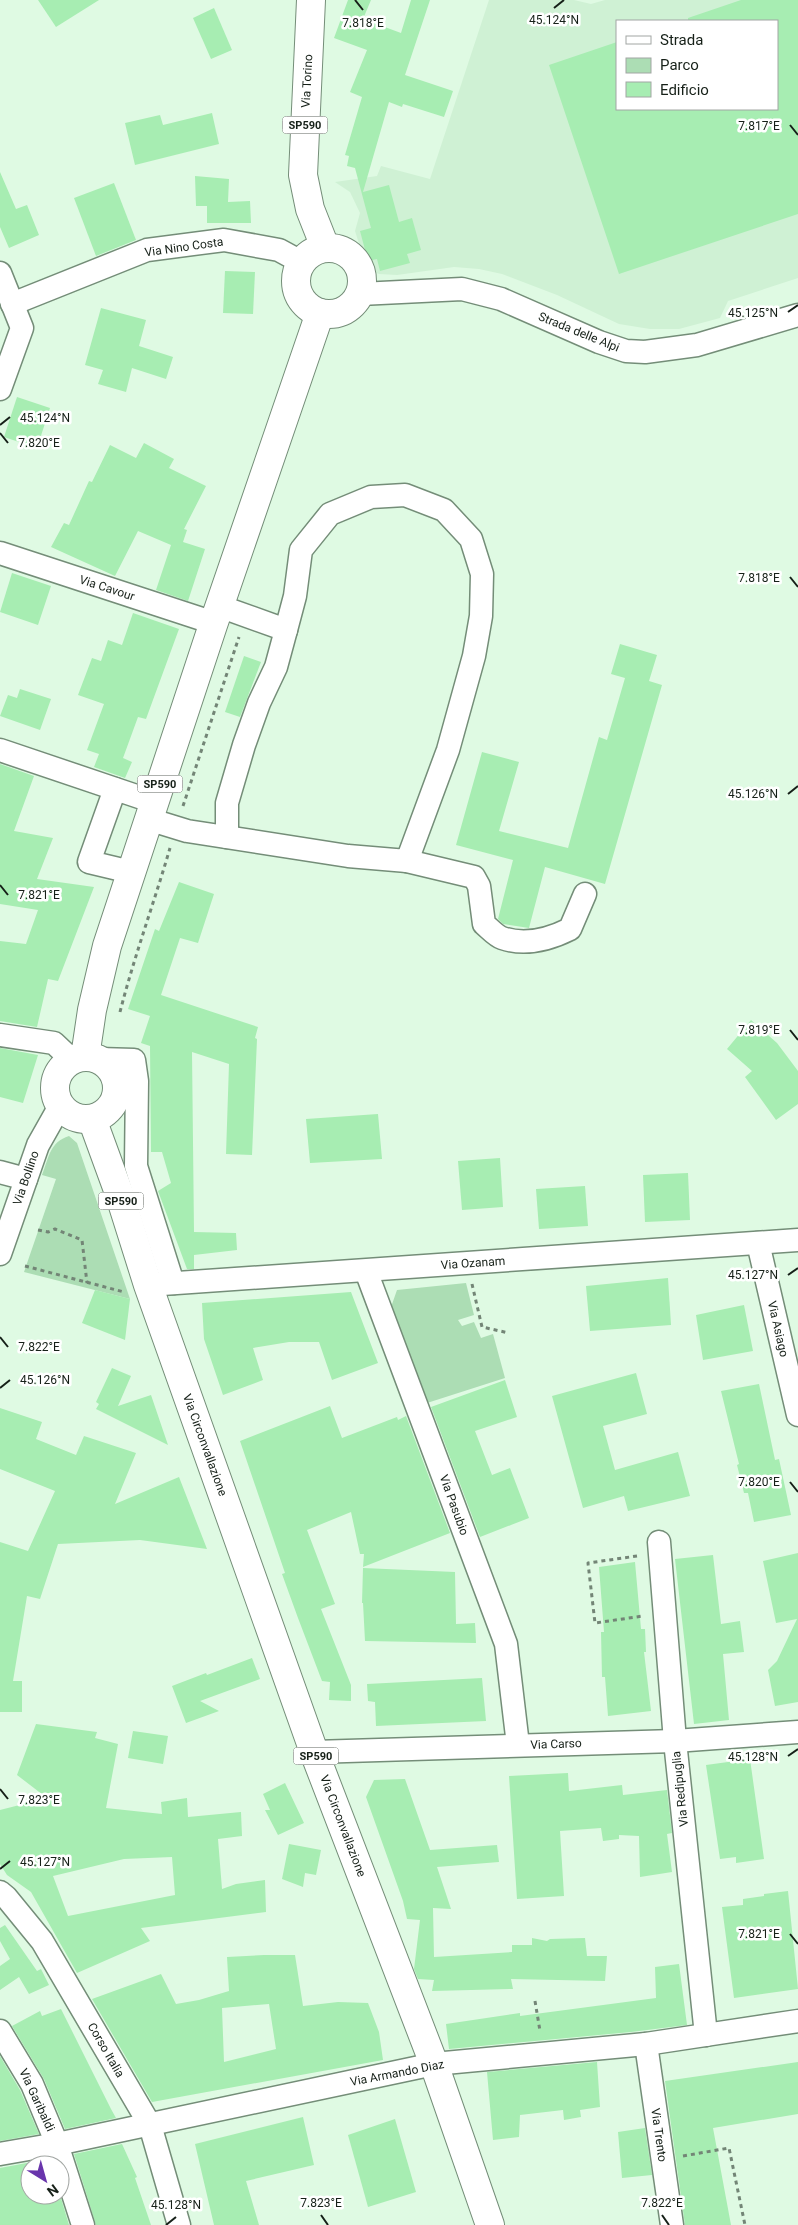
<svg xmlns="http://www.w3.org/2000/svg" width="798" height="2225" font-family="Roboto,sans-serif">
<rect width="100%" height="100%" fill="#dffae3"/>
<path fill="#cff1d4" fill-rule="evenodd" d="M489 0H574L591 4 605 0H798V278L728 301 720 318 679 329H650L619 324 557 295 502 274 479 269 454 267 397 275 379 274 367 269 355 231 360 213 350 192 335 182 377 176 381 166 430 179ZM617 21H777V109H617Z"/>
<g fill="#acddb4">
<path d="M69 1136 77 1143 130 1299 24 1272 56 1179 42 1175C49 1157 50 1142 69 1136Z"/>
<path d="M466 1283 474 1315 458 1320 462 1326 474 1322 481 1338 493 1334 505 1378 427 1403 390 1310 397 1290Z"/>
</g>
<g fill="#a7edb2" fill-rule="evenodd">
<path d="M38 0H99L56 27Z"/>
<path d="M348 0H371L363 19 401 33 411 0H430L405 75 453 91 444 117 403 104 402 107 389 102 363 192 389 185 399 222 412 218 421 250 407 254 410 263 380 271 377 259 368 261 360 231 371 228 355 168 347 166 349 156 345 155 362 97 350 92 367 50 334 38Z"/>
<path d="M741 0H798V214L619 274 549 65 617 42V109H777V21H688V18Z"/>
<path d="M214 8 232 50 211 59 193 18Z"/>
<path d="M212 113 219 144 135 165 125 123 160 115 163 125Z"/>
<path d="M0 172 16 209 27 205 39 235 9 248 0 227Z"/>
<path d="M195 176 229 179 228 202 250 201 251 223H207V206H196Z"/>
<path d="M114 183 136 240 96 256 74 198Z"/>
<path d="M225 271 255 272 253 314 223 313Z"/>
<path d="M101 308 146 320 139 346 173 357 166 379 132 368 126 392 98 384 103 370 85 365Z"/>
<path d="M17 397 50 408 37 448 4 437Z"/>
<path d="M144 443 174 459 169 468 206 486 184 529 187 530 183 542 205 549 188 601 156 590 171 545 138 531 115 576 51 547 64 523 69 525 89 481 92 482 110 445 136 458Z"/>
<path d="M12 573 51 586 38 625 0 612Z"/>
<path d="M133 613 179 629 146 719 138 717 123 758 132 762 125 778 94 767 99 754 87 750 104 704 78 695 92 658 101 661 108 640 122 645Z"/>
<path d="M620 644 657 655 649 681 662 685 605 884 545 867 529 928 503 924 498 919 513 860 456 845 482 752 519 762 499 831 568 848 599 737 607 740 625 678 611 674Z"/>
<path d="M244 656 261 662 240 717 225 712Z"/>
<path d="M20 689 51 699 40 730 0 716 8 695 17 698Z"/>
<path d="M0 764 34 776 14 831 53 838 37 879 94 887 58 981 48 979 37 1027 0 1021V941L26 944 38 910 0 904Z"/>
<path d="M179 882 214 894 198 943 180 938 161 995 258 1027 255 1038 257 1039 252 1155 226 1154 229 1064 192 1052 194 1232 236 1233 237 1250 194 1255V1269H187L158 1191 171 1183 162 1152H151L150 1046 141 1043 150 1016 128 1009 155 929 159 931Z"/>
<path d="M751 1020 777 1043 798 1071V1104L776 1120 745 1077 752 1071 727 1049Z"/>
<path d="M0 1048 38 1055 23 1103 0 1097Z"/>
<path d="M378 1114 382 1159 310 1163 306 1119Z"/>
<path d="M500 1158 503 1207 462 1210 458 1161Z"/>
<path d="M688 1173 690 1220 645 1222 643 1175Z"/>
<path d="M585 1186 588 1226 539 1229 536 1189Z"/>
<path d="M668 1278 671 1325 590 1331 586 1286Z"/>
<path d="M95 1290 130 1299 125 1340 82 1323Z"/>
<path d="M351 1292 378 1363 332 1380 319 1342H289L253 1348 263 1380 223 1395 204 1339 202 1303Z"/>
<path d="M744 1305 753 1351 703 1360 696 1315Z"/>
<path d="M112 1368 131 1376 118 1406 151 1395 168 1445 96 1409 99 1404 96 1402Z"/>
<path d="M636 1373 647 1414 603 1426 615 1470 678 1452 690 1496 628 1511 624 1496 583 1508 552 1396Z"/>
<path d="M505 1380 517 1417 475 1431 492 1475 510 1468 529 1518 480 1537 431 1407Z"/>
<path d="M759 1384 775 1460 779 1459 791 1515 754 1522 748 1493H744L737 1465 739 1464 721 1391Z"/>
<path d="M330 1406 342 1438 397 1417 398 1420 406 1416 450 1533 363 1567 364 1554H360L351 1512 307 1530 335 1604 321 1609 351 1685V1701L329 1700 330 1682 322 1681 298 1618 282 1574 285 1573 240 1441Z"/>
<path d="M0 1408 42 1422 36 1439 76 1455 84 1436 136 1453 115 1504 179 1477 207 1549 140 1540 58 1544 40 1599 27 1596 13 1681H22V1712H0V1542L28 1551 55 1491 0 1469Z"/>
<path d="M798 1553V1702L775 1706 768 1670 777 1661 797 1619 776 1623 763 1561Z"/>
<path d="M713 1555 721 1624 740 1621 744 1652 723 1654 729 1720 694 1724 675 1559Z"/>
<path d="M635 1562 641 1629H645L646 1652H644L651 1711 608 1716 605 1677H602L601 1632H604L599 1567Z"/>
<path d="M363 1568 455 1572 456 1624 475 1623 476 1643 365 1641 363 1603H362Z"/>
<path d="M252 1658 260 1679 200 1701 219 1711 186 1723 172 1686 206 1673 207 1675Z"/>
<path d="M482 1678 486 1721 376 1726 375 1702 368 1701 367 1684Z"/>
<path d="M36 1724 97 1732 95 1738 118 1744 106 1808 162 1814 161 1802 187 1798 188 1817 241 1812 242 1836 218 1839 222 1889 236 1884 265 1880 266 1912 141 1928 150 1941 77 1973 31 1892 7 1875 0 1864V1810L47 1798 17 1775ZM172 1857 175 1895 68 1916 53 1876 124 1859Z"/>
<path d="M133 1731 168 1736 163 1764 128 1758Z"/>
<path d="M750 1759 764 1859 736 1863V1857L720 1859 706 1765Z"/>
<path d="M568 1773 569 1791 622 1785 623 1795 667 1790 672 1833 667 1834 672 1872 640 1877 639 1836 619 1835V1839L603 1841 601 1828 560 1831 564 1896 517 1899 509 1776Z"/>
<path d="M405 1779 430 1850 497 1845 499 1862 437 1867 451 1909 433 1908 434 1957 512 1952V1945H532V1938L547 1941 550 1939 585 1938 587 1956H607L605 1981 511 1979 513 1989 432 1991 434 1980 418 1979 414 1969 420 1920 407 1919 403 1901 366 1797 374 1780Z"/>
<path d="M285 1783 304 1823 278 1835 265 1810H270L263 1794Z"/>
<path d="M289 1844 321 1850 316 1875 305 1873 303 1887 282 1879Z"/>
<path d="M788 1891 798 1989 734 1998 722 1907 743 1905V1899L764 1896V1894Z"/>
<path d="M5 1925 37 1971 41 1969 49 1985 29 1994 19 1977 0 1990V1966L10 1959 0 1941V1928Z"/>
<path d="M264 1955H295L303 2006 338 2002 368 2003 379 2032 383 2060 152 2102 92 1999 161 1974 176 2004 199 2000 229 1991 227 1957ZM269 2004 276 2049 224 2062 222 2008Z"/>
<path d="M679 1964 687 2025 631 2032 449 2049 446 2024 520 2013V2016L656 1998 655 1967Z"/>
<path d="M61 2009 111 2109 116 2118 65 2129 44 2079 12 2026 40 2011 42 2016Z"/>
<path d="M0 2056 20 2090 39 2134 0 2141Z"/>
<path d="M597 2062 600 2107 580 2110 581 2117 564 2120 563 2110 520 2115 519 2137 493 2140 487 2072Z"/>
<path d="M798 2062V2114L713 2128 731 2225H685L665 2081Z"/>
<path d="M303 2117 314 2165 246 2181 259 2225H214L195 2144Z"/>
<path d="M395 2119 416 2192 368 2207 348 2135Z"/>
<path d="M645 2128 652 2175 622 2178 618 2132Z"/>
<path d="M122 2144 137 2177 135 2178 151 2225H96L74 2154Z"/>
<path d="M48 2159 50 2165H30V2195H60L69 2225H0V2168Z"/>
</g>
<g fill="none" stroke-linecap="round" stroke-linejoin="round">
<g stroke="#748d78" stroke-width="25">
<g id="minor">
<path d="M0 273 22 328 0 389"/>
<path d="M360 294 462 289 501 299 599 342 626 351 645 352 697 345 798 315"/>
<path d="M12 304 147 250 224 240 279 250 301 262"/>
<path d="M0 553 214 623"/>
<path d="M0 750 154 802"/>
<path d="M115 789 89 862 131 872"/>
<path d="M148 819 187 831 348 856 407 861 448 750 474 656 481 616 482 574 471 539 444 510 405 495 371 497 330 514 301 550 295 596 286 630 219 606"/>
<path d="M227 837V803L244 745 259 703 276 667 286 630"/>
<path d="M407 861 474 877 479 886 484 924C489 928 496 936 502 938 525 946 550 939 570 929L585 894"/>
<path d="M0 1035 54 1043 72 1060"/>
<path d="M99 1059 134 1060 137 1081 136 1166 173 1283"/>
<path d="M0 1172 26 1179"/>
<path d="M758 1243 798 1415"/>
<path d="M0 1254 38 1145 60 1106"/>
<path d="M366 1271 506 1644 518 1745"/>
<path d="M148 1285 798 1240"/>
<path d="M659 1542 675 1741 706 2035"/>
<path d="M314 1752 675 1741 798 1732"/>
<path d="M0 1892 6 1897 42 1941 150 2125 179 2225"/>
<path d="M0 2031 32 2084 57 2144 83 2225"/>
<path d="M646 2044 672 2225"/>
<path d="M0 2154 57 2144 434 2064 646 2044 798 2021"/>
</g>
</g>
<g stroke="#748d78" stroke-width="30">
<g id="major">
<path d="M311 0 303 175 310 209 325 247"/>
<circle cx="329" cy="281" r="33"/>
<circle cx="86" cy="1088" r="31"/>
<path d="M85 1057 92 1010 107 946 213 625 320 313"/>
<path d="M92 1119 119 1193 148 1285 314 1752 434 2064 490 2225"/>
</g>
</g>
<g stroke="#738576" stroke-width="3" stroke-dasharray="4 4" stroke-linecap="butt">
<path d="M183 806 239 637"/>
<path d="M120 1012C134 957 154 903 170 848"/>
<path d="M38 1230 48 1232 55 1229 82 1240 87 1283"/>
<path d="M25 1266 124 1292"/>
<path d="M472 1284 482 1327 509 1333"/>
<path d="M637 1556 588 1563 595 1623 643 1616"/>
<path d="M535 2001 540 2031"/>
<path d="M683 2156 729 2148 745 2225"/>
</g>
<use href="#minor" stroke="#fff" stroke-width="22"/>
<use href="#major" stroke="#fff" stroke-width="28"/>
</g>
<path fill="none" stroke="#162018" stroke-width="2" d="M355 0 363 10M554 8 564 0M790 125 798 135M788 312 798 305M0 425 10 417M0 433 8 443M790 577 798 587M788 794 798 786M0 885 8 895M790 1030 798 1040M788 1275 798 1268M0 1337 8 1347M0 1388 10 1380M790 1482 798 1492M788 1756 798 1749M0 1789 8 1799M0 1869 10 1861M790 1934 798 1944M321 2215 328 2225M662 2215 669 2225M166 2225 176 2217"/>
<g text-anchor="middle" stroke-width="5" stroke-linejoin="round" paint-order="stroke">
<g fill="#fff" stroke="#5c635d" stroke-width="1">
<rect x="282.5" y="116.5" width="45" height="17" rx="4"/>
<rect x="137.5" y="775.5" width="45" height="17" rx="4"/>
<rect x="98.5" y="1192.5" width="45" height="17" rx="4"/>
<rect x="293.5" y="1747.5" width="45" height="17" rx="4"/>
</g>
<g font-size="11" font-weight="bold" fill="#162018">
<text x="305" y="129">SP590</text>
<text x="160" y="788">SP590</text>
<text x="121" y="1205">SP590</text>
<text x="316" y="1760">SP590</text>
</g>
<g font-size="12" fill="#162018" stroke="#fff">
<text transform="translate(307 81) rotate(-87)" y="4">Via Torino</text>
<text transform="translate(184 247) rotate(-8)" y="4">Via Nino Costa</text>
<text transform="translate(579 332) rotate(22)" y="4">Strada delle Alpi</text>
<text transform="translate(107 588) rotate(18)" y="4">Via Cavour</text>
<text transform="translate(26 1178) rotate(-71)" y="4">Via Bollino</text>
<text transform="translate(473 1263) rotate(-4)" y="4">Via Ozanam</text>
<text transform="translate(778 1329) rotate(77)" y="4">Via Asiago</text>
<text transform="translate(205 1445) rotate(70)" y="4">Via Circonvallazione</text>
<text transform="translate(454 1505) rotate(70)" y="4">Via Pasubio</text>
<text transform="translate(556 1744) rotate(-2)" y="4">Via Carso</text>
<text transform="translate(680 1789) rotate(-96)" y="4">Via Redipuglia</text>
<text transform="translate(343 1826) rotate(69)" y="4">Via Circonvallazione</text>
<text transform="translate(106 2050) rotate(60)" y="4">Corso Italia</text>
<text transform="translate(397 2073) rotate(-11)" y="4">Via Armando Diaz</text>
<text transform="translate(37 2100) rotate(65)" y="4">Via Garibaldi</text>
<text transform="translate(659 2135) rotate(82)" y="4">Via Trento</text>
</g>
</g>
<g font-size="12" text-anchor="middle" fill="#162018" stroke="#fff" stroke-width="5" stroke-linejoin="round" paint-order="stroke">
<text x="554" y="24">45.124°N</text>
<text x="363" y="27">7.818°E</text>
<text x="759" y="130">7.817°E</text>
<text x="753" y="317">45.125°N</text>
<text x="45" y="422">45.124°N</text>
<text x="39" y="447">7.820°E</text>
<text x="759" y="582">7.818°E</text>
<text x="753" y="798">45.126°N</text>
<text x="39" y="899">7.821°E</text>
<text x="759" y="1034">7.819°E</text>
<text x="753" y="1279">45.127°N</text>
<text x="39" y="1351">7.822°E</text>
<text x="45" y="1384">45.126°N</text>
<text x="759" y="1486">7.820°E</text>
<text x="753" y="1761">45.128°N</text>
<text x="39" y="1804">7.823°E</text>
<text x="45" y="1866">45.127°N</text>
<text x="759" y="1938">7.821°E</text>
<text x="321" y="2207">7.823°E</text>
<text x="662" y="2207">7.822°E</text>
<text x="176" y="2209">45.128°N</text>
</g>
<rect x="616" y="20" width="162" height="90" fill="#ffffff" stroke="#a2a6a3"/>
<rect x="626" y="36" width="25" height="8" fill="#ffffff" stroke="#a2a6a3"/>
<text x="660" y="45" font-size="15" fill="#162018">Strada</text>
<rect x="626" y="58" width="25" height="15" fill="#acddb4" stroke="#a2a6a3"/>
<text x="660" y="70" font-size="15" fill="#162018">Parco</text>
<rect x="626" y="82" width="25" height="15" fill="#a7edb2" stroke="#a2a6a3"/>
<text x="660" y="95" font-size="15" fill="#162018">Edificio</text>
<g transform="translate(45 2180) rotate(143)"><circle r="24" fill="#ffffff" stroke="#a2a6a3"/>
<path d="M0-4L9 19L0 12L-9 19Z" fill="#6935ac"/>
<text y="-8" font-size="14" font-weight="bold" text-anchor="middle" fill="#162018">N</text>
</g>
</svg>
